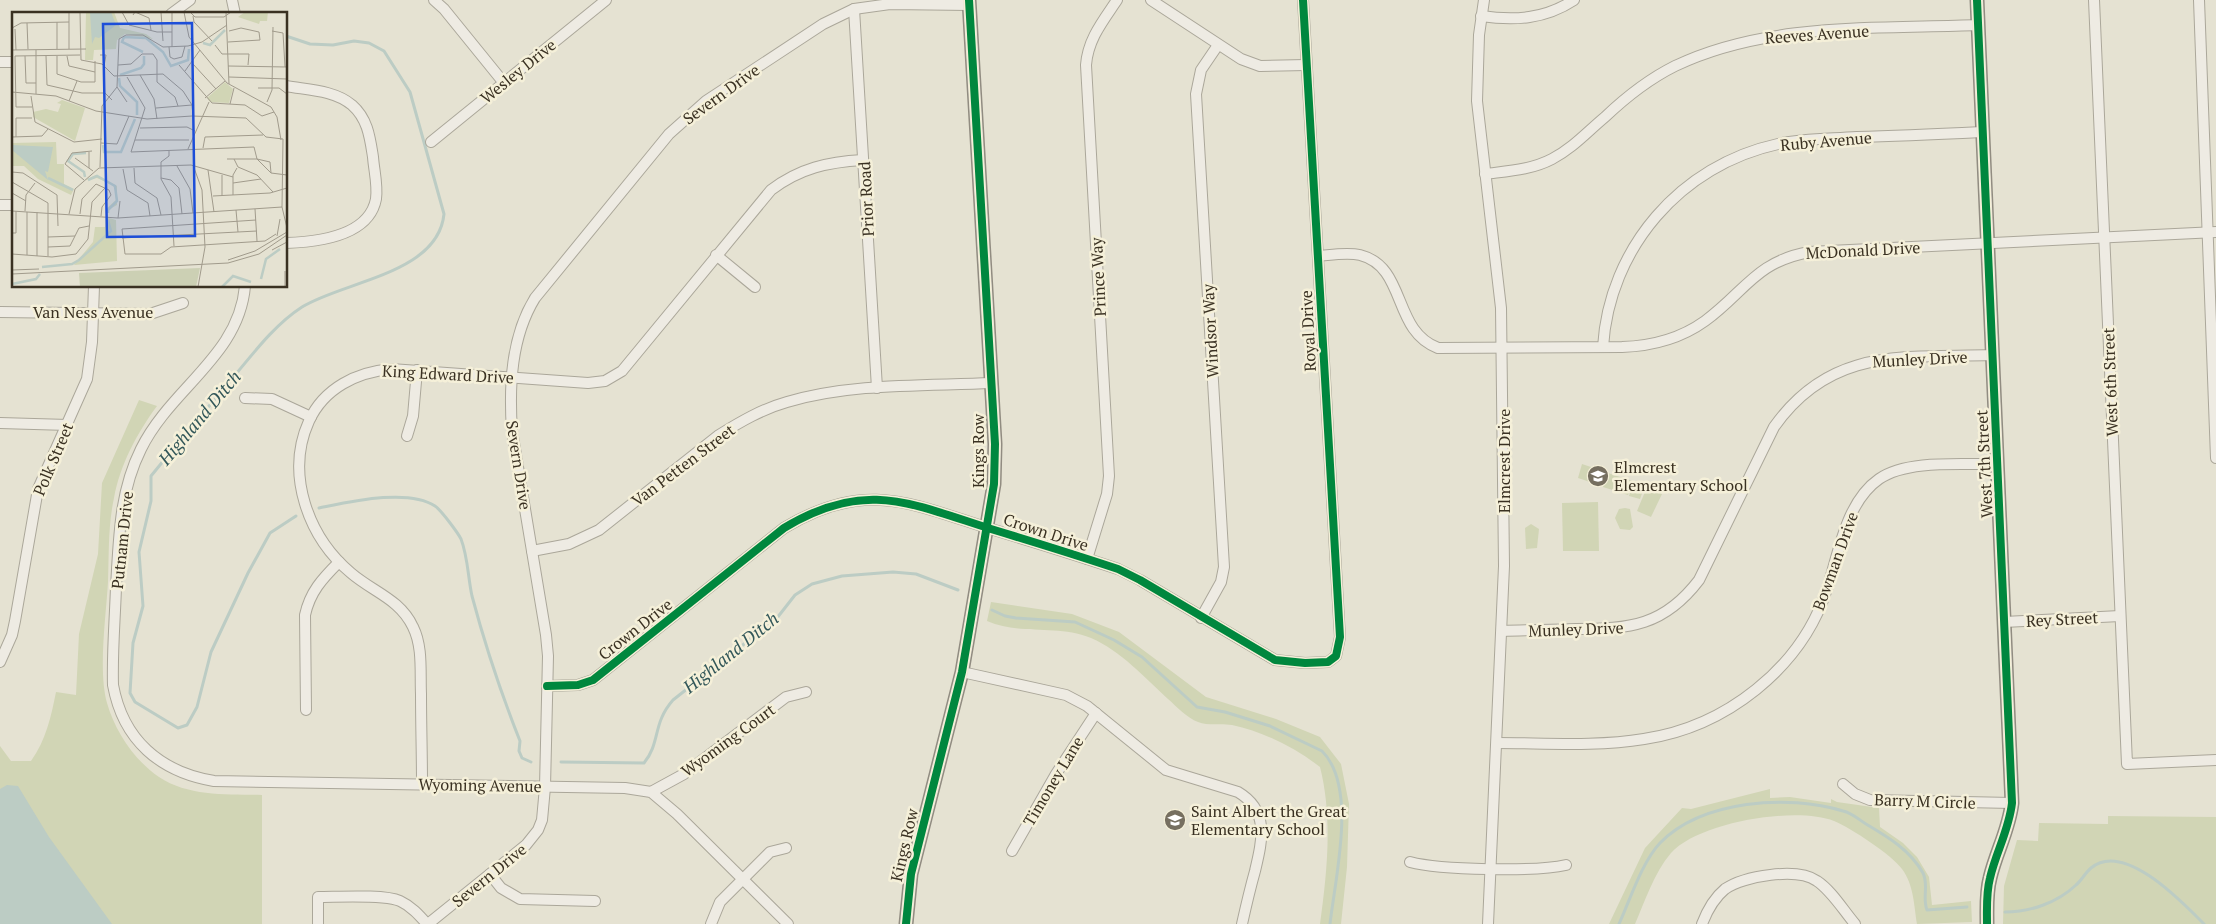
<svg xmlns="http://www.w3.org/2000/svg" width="2216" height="924" font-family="'PT Serif',serif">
<rect width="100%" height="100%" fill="#e5e2d2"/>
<g fill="#d1d5b5">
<path d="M139 400 157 406C137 433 120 465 114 498 108 525 109 555 108 582 106 616 98 671 107 703 115 731 134 760 159 777 189 797 228 794 262 795V924H0V746L11 761H31C46 740 51 717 56 692L76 695 79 634 98 554 102 483Z"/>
<path d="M1582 464 1606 472 1602 486 1578 478Z"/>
<path d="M1608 473 1632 481 1628 495 1603 487Z"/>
<path d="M1634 481 1645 485 1640 499 1629 496Z"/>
<path d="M1647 487 1662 494 1651 517 1637 511Z"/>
<path d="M1598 502 1599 551H1563L1562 503Z"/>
<path d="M1625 508 1630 509 1633 527 1630 530 1620 529 1615 518 1619 509Z"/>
<path d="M1531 524 1539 529 1537 548 1526 549 1525 528Z"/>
<path d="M991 602 1072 614 1119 632 1206 697 1276 719 1320 737 1341 764 1349 804 1347 867 1341 924H1320C1327 873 1333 818 1320 767 1294 747 1264 732 1232 725 1221 723 1208 726 1198 722 1187 718 1177 707 1168 699 1144 677 1121 651 1091 638 1056 624 1023 636 987 621Z"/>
<path d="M1770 789V798L1790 797 1831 803V799L1837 802 1879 808 1880 827 1903 843 1917 857 1929 877 1932 905 1971 901 1972 922 1917 924C1914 906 1914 885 1902 869 1892 855 1851 828 1834 821 1796 806 1699 822 1671 853 1654 873 1645 901 1635 924H1609L1645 848 1682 808 1691 809Z"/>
<path d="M2108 816 2216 817V924H2003L2004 886 2017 840 2038 841 2039 823 2108 824Z"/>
</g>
<path fill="#bcccc4" d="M7 785 18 786 49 837 112 924H0V789Z"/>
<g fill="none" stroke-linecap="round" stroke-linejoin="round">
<g stroke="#bcccc4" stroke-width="3">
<path d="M286 36 310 44 333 45 354 41 369 43 384 51 410 92 444 214C438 274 344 281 302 307 274 325 252 355 231 380 204 412 177 444 151 476V501L139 552 143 606 133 643 130 693 135 702 178 728 187 725 197 707 211 652 248 573 270 533 296 516"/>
<path d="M319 508C349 502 408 488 435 506 441 510 458 533 461 539 468 557 468 578 472 596 485 645 501 693 520 741L519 751 522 758 531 762"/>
<path d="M992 610 1005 616 1016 618 1075 622 1114 640 1142 657 1197 707 1225 712 1270 726 1322 751C1358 787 1335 878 1330 924"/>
<path d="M561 762 644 763C661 742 652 724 673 700L777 618 795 595 812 584 842 576 893 572 916 574 958 590"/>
<path d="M2005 912C2030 912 2057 903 2076 885 2082 880 2085 873 2091 868 2124 840 2183 903 2204 924"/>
<path d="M1619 924C1630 900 1642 862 1660 843 1702 800 1788 794 1843 811 1852 813 1858 819 1866 824 1888 837 1910 850 1923 873 1929 885 1922 898 1927 910L1967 907"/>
</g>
<g stroke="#aba79a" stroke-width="12">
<g id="minor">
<path d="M232 0 235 14"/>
<path d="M434 0 444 9 504 83"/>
<path d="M1151 0 1241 59 1260 66 1306 65"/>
<path d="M1484 0 1479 35 1477 101 1501 308 1504 566 1488 924"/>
<path d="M2094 0 2127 764 2216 760"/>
<path d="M2199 0 2216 458"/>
<path d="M854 9 877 388"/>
<path d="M171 14 190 0"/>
<path d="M1481 16C1515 21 1545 19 1574 0"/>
<path d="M0 62H14"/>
<path d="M286 86C308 90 334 90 352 105 368 119 370 138 373 157 374 171 378 185 376 199 369 236 317 242 286 243"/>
<path d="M431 142 606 0"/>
<path d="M1485 174C1508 171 1531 170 1552 159 1573 148 1587 132 1605 117 1626 97 1649 79 1675 66 1767 22 1877 29 1978 25"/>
<path d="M0 205H14"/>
<path d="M716 255 755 287"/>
<path d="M1318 256C1331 255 1347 252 1360 255 1407 267 1392 331 1438 348L1622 347C1653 346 1680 339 1705 321 1745 292 1755 262 1809 252L2216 232"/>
<path d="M245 286C239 356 171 388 141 449 119 493 119 539 116 587 115 619 112 652 113 685 123 740 160 772 214 781L625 788 651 792 677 814 788 924"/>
<path d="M0 312 150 314 183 303"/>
<path d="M1603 347C1609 248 1681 165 1778 144 1804 138 1831 139 1857 137 1899 136 1941 134 1982 132"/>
<path d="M245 398 272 399 311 417"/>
<path d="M0 423 68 425"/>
<path d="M407 436 413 416 417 370"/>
<path d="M532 551 569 544 599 530 719 435C740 422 762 409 787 402 850 383 925 386 991 383"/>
<path d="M1087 559 1107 494 1109 476 1086 65C1088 39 1103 21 1117 0"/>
<path d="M1201 618 1221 582 1224 567 1196 94 1201 70 1218 45"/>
<path d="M2004 622 2120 616"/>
<path d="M1503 631C1527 630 1552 630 1576 629 1630 629 1664 626 1699 580L1774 427C1831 346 1905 358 1992 355"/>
<path d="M0 662 12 635 15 621 38 489 87 379 92 342 94 286"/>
<path d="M962 672 1066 695 1087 706 1166 770 1238 792C1270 811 1262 841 1255 871 1250 889 1246 906 1242 924"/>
<path d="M547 686 578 685 593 680 784 528C865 479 909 503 991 529 1034 542 1076 555 1118 569L1140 580 1275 660 1305 663 1328 662 1336 656 1340 637 1303 0"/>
<path d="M306 710 305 615C310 592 322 579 339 562"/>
<path d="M1497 743C1545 743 1596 747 1644 739 1725 727 1801 669 1827 589 1839 552 1846 502 1879 479 1907 459 1964 465 1997 464"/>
<path d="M422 784C422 754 421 724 421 694 420 672 423 647 413 627 400 599 373 592 351 573 308 537 285 474 309 421 324 388 357 372 391 369L588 383 605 381 622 371 771 190C800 168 828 162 863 160"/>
<path d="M1843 784 1855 794 1870 800 2012 803"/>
<path d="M651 792 684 774 786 697 806 692"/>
<path d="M1012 851 1056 774 1096 713"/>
<path d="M1410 862C1440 870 1536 872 1566 865"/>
<path d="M490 874 501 888 520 899 595 901"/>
<path d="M318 924V897C338 897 384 894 400 901 411 906 419 915 427 924"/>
<path d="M428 924 526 845 538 830 542 820 545 787 548 656 546 635 512 431C509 386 511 337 535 298L669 134 706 101 823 24 854 9 890 4 969 5"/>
<path d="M711 924 720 902 770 852 786 848"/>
<path d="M1702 924C1707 911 1714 898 1725 889 1744 876 1797 867 1817 881 1832 891 1843 910 1855 924"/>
</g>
</g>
<g stroke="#918c81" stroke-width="15">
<g id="major">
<path d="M1977 0 2012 803C2009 830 1996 852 1990 878 1986 893 1987 908 1987 924"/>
<path d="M906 924 911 874 962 672 994 484 995 444 969 0"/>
</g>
</g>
<use href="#minor" stroke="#eeebe3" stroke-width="10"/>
<use href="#major" stroke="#e5e2d5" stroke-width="12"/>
<g stroke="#f5f0d9" stroke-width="11">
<g id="cycleway">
<path d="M1977 0 2012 803C2009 830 1996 852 1990 878 1986 893 1987 908 1987 924"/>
<path d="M547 686 578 685 593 680 784 528C865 479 909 503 991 529 1034 542 1076 555 1118 569L1140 580 1275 660 1305 663 1328 662 1336 656 1340 637 1303 0"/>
<path d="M906 924 911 874 962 672 994 484 995 444 969 0"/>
</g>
</g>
<use href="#cycleway" stroke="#00873e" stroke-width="8"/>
</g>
<defs>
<g id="school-disc" transform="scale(1.125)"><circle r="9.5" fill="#766f60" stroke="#f5f0d9"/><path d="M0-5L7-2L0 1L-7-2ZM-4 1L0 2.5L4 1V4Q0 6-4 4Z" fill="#fff"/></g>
</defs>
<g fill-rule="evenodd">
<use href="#school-disc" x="1598" y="476"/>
<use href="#school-disc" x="1175" y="820"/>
</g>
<g text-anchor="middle" stroke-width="5" stroke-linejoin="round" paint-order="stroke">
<g font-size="16" fill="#3a3122" stroke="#f5f0d9">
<text transform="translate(1817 34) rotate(-4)" y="6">Reeves Avenue</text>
<text transform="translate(518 71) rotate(-39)" y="6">Wesley Drive</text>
<text transform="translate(721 94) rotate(-36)" y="6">Severn Drive</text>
<text transform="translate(1826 141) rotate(-5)" y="6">Ruby Avenue</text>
<text transform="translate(866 199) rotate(-93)" y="6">Prior Road</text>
<text transform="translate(1863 250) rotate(-3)" y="6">McDonald Drive</text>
<text transform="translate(1098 277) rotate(-93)" y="6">Prince Way</text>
<text x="93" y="318">Van Ness Avenue</text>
<text transform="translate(1210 331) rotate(-93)" y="6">Windsor Way</text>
<text transform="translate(1308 331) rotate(-93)" y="6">Royal Drive</text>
<text transform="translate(1920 359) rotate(-3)" y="6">Munley Drive</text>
<text transform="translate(448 374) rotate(3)" y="6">King Edward Drive</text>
<text transform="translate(2110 382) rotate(-92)" y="6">West 6th Street</text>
<text transform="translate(978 451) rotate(-90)" y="6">Kings Row</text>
<text transform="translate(53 459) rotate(-67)" y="6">Polk Street</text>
<text transform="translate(1504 461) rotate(-90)" y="6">Elmcrest Drive</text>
<text transform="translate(1984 464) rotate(-93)" y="6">West 7th Street</text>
<text transform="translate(519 465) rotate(81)" y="6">Severn Drive</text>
<text transform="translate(683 465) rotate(-37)" y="6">Van Petten Street</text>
<text transform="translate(1046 532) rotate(18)" y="6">Crown Drive</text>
<text transform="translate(122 540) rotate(-84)" y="6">Putnam Drive</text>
<text transform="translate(1835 561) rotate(-70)" y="6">Bowman Drive</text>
<text transform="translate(2062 619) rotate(-3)" y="6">Rey Street</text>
<text transform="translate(635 629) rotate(-38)" y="6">Crown Drive</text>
<text transform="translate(1576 629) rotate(-2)" y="6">Munley Drive</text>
<text transform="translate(728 740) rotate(-36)" y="6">Wyoming Court</text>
<text transform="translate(1053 781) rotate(-59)" y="6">Timoney Lane</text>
<text transform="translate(480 785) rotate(1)" y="6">Wyoming Avenue</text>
<text transform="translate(1925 801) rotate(2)" y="6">Barry M Circle</text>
<text transform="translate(904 845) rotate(-77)" y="6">Kings Row</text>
<text transform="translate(489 875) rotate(-39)" y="6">Severn Drive</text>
</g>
<g font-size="16" fill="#3a3122" stroke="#f5f0d9" text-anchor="start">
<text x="1614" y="473">Elmcrest<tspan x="1614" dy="18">Elementary School</tspan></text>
<text x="1191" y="817">Saint Albert the Great<tspan x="1191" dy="18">Elementary School</tspan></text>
</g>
<g font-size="18" font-style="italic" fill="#325759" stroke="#f5f0d9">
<text transform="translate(200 418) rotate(-50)" y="6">Highland Ditch</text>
<text transform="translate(731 653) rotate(-39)" y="6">Highland Ditch</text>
</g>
</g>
<g transform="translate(12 12)">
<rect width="275" height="275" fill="#e5e2d2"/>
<path d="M74 0H102L108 16 134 22 141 27 113 22 105 28 104 37 82 38 81 48H73ZM233 0H256L255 9H248L247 12 226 5ZM213 70 221 77 217 91 198 90 195 86ZM50 88 73 96 63 129 21 105V100L34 97 46 100 49 92 45 91ZM44 130 45 152H52V172L62 177 59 183 26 167 12 154H0V131ZM84 163 105 174V193L96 198V202L94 197 104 188 103 178 101 173 85 166 73 168ZM94 205 104 208 105 249 62 253 81 230 83 215H93Z" fill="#d1d5b5"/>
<path d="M188 256 184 275H68L67 261Z" fill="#ccd0b4"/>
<path d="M78 0H99L104 13 87 26 83 25 80 32ZM0 133 41 135 36 160 33 159 36 168 0 138Z" fill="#bcccc4"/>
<path fill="none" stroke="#bcccc4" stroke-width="2.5" d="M191 31 198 33 213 18M131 40 110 30 112 25 134 26 151 40 159 54 176 48 177 37M108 63 129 56 132 52V44M107 66 108 74 125 90V103M91 133 92 140H109L123 107M73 165 72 160 56 149 61 142 74 141M36 166 61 178M76 168 85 164 103 174 105 189 96 198V201M30 255 60 252 67 248 99 219 96 208M249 267 254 247 268 237M0 272 24 267 28 262M210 275 221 264 239 270"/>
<path fill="none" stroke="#a19b8c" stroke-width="1" d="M68 0 69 48 90 52 102 64 151 62 171 79 180 93 181 104M110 0 117 13 145 20H160M149 0 151 29M172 0 177 25 215 71 259 95 265 105 269 128M178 0 183 5H212L219 0M214 0 217 72M121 3 123 0 137 6 139 18M181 4 182 10 200 29M15 11 16 37M0 16 9 11 57 10M3 17 4 38M260 19 271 21 273 55M216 30 248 28 247 20 229 16 217 19M203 33 210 42H237L236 53M157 35 158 45 162 47 170 45 173 34M160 35V0M45 37V10M57 37V0M0 38 74 37M24 38V82M88 43H94L92 54M13 44 14 71H24M34 44 35 73 70 81H93L100 88M45 44V62L69 70H83V49M55 44 57 54 83 60M181 52 204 77M106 53 119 52 130 42H141L145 48V70L163 85 166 94M167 53 200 91 233 93 250 104 262 100M216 54 275 55M173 59 188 38M128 63 142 87 145 107M115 65 133 96 119 140 242 135 245 147 258 150 259 161M217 65 275 67M105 75 115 90M246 76H267L275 82M0 80 44 84 84 99 135 107 180 104 234 106 254 125 271 127 270 195 275 216M19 84 23 110 62 130 90 127M193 86 213 69M57 89 65 69M255 90 260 78 261 15M218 92 222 76M20 95H4L3 44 68 43M144 96 180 93M128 116 175 115 183 119M0 125 30 124 36 117M4 125V106H20M123 128H177M89 131 105 132 117 104M191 136 193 125 251 123M176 137 197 90M157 139V144L149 150V167L159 185 162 234M77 140V156M63 146 81 159M215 147H245L259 161 275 163M222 147 226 155 245 163 261 180M181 153 190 178 193 235 186 275M165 154 178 177 181 201M88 155 90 94 105 75 107 27 114 23H131L151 35 176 34 190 30 215 13M122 156 123 171 145 186 149 203M111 157 115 178 136 191 138 204M196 158 202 200M0 160 11 161 45 183 46 214M210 163V184M149 166 159 168 167 176 170 202M72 168 53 152 60 141 80 139M0 170 36 191V244M221 171 249 167M0 181 14 189M221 183V163L225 156M201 184 258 181 275 176M243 197 245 229M224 198 226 220M0 199 106 206 270 195M13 199 14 183 23 171M15 200V243M25 200V244M57 202 63 177 87 156 179 153 221 165M68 202 70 187 84 172 97 178 99 183 90 195 89 204M106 206 108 189M0 221H4V199M265 224 268 207M36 225 63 224M110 226 245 219M36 235 58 234 67 216 77 214M260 238 275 230M0 242 40 245 64 242 76 227 80 190 93 176M113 242H149L159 235 253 229 264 222M113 242 110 217 244 208M216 248 243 239 275 220M0 258 27 257M0 262 216 251 247 242 275 223M273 275V259"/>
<path fill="#1d4ed8" fill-opacity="0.15" stroke="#1d4ed8" stroke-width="2.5" d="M180 11 183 224 95 225 91 12Z"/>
<rect width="275" height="275" fill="none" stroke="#3a3122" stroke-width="2.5"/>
</g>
</svg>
